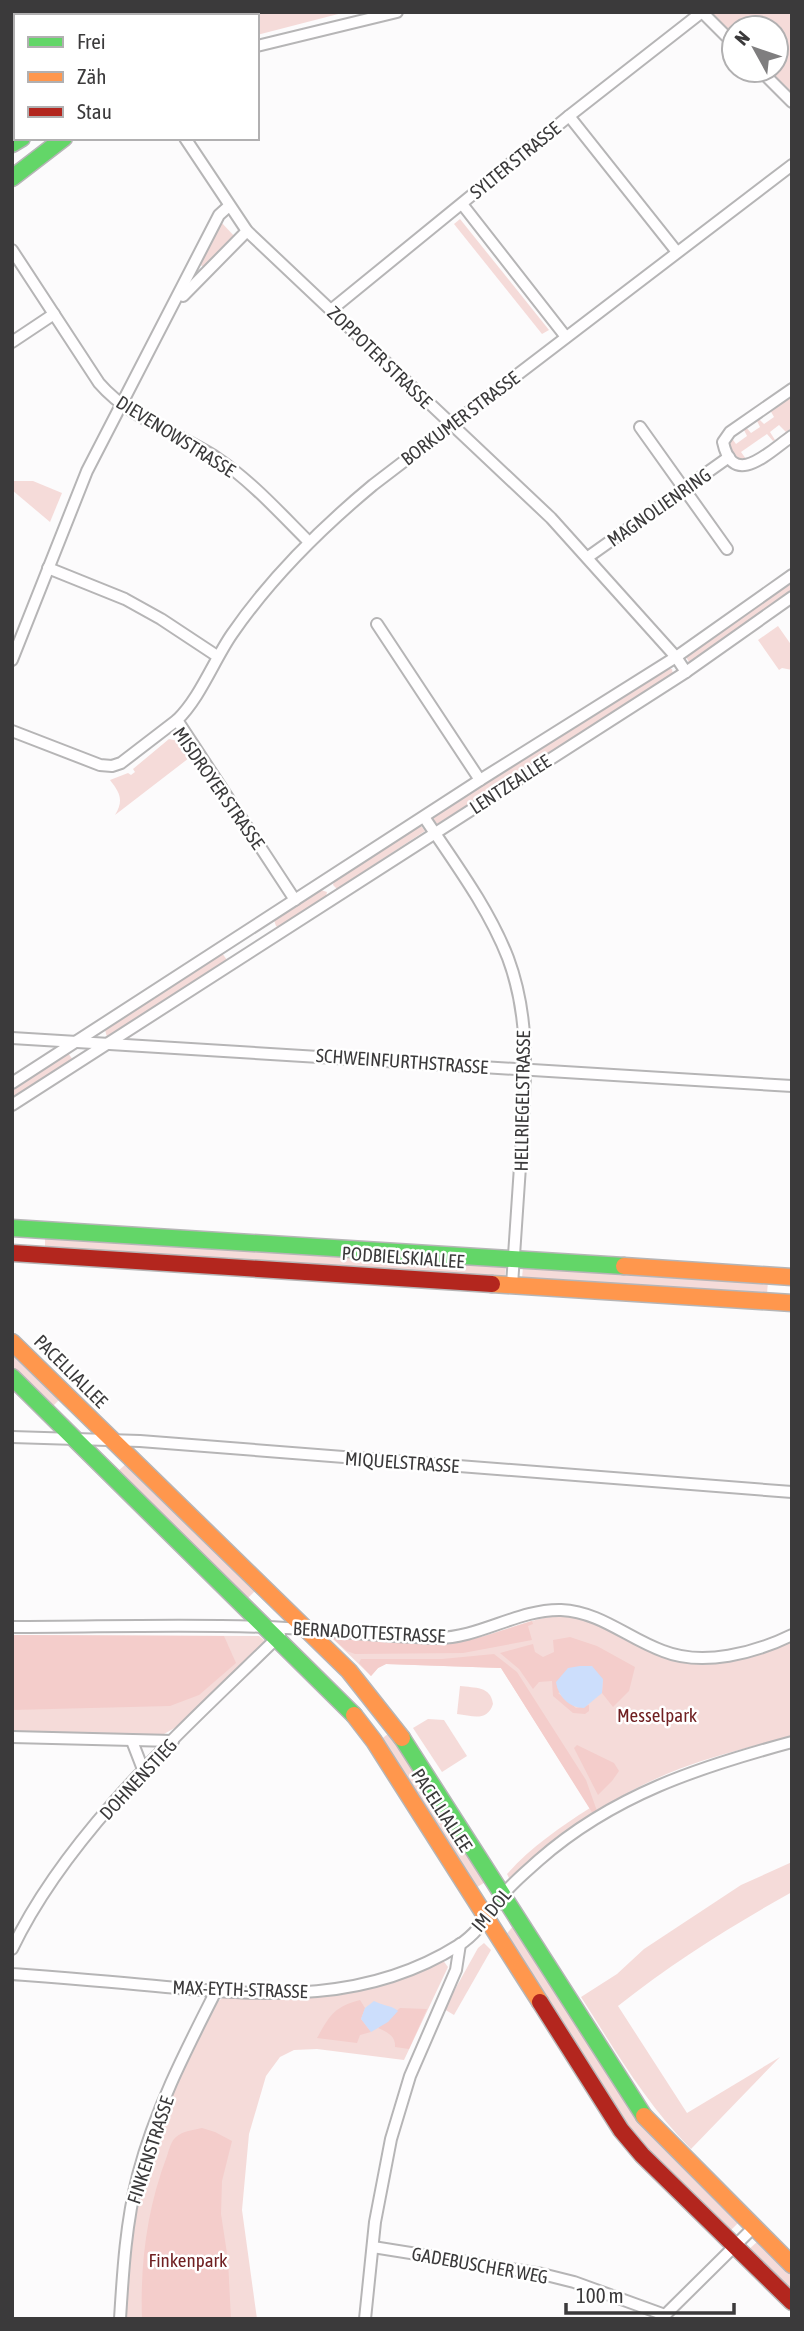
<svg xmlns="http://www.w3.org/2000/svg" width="804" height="2331" font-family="'Asap Condensed',sans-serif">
<rect width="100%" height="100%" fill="#fcfbfc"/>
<g fill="#f5dbd9">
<path d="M209 12H346L257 35V16H208Z"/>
<path d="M707 12H792V94L767 70H776V28H734V38Z"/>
<path d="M460 219 549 330 542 334 454 224Z"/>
<path d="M220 221 236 238 206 269 198 263Z"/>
<path d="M792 394V428L786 432 779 425 770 432 775 440 773 441 767 434 741 452 746 459 739 460 728 447 731 437 736 444 747 436 743 428 745 426 751 433 760 427 756 419 758 418 764 424 774 417 770 410Z"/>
<path d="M12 481H33L62 493 50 522 12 490Z"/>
<path d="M792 582V592L692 662H689L686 657 690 654Z"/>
<path d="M778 626 792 646V670L782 668 779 670 758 640Z"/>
<path d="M667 669H672L673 675 437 824 432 818 549 742Z"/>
<path d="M169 739 178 741 189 758 115 815C124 800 120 793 110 780L128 773 131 775 135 772 133 769Z"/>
<path d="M418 826H421L425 831 337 889 333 885 334 881Z"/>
<path d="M321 890 327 892 326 896 278 927 276 926 274 920Z"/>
<path d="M222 953 227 960 107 1037 105 1030Z"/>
<path d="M68 1053 73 1060 12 1099V1089Z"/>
<path d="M45 1237 506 1265 505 1277 45 1249Z"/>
<path d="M523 1266 768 1281 767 1294 522 1279Z"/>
<path d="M12 1351 61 1398 51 1408 12 1370Z"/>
<path d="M127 1463 257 1589 247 1599 117 1472Z"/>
<path d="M566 1615 602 1624 665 1657H744L792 1641V1736C754 1746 716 1755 679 1769 615 1794 560 1833 510 1880L507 1874C530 1848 560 1827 590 1808L501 1668 386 1664 378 1668 371 1676 329 1635C372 1639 417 1647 460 1641 496 1636 529 1617 566 1615Z"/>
<path d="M12 1635 259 1636 264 1640 263 1644 180 1725 164 1734 152 1736 12 1733Z"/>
<path d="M460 1686C475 1688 491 1686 493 1704 487 1722 473 1716 457 1714Z"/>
<path d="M428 1719 444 1720 467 1756 442 1772 413 1728Z"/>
<path d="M392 1731 487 1881 474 1889 380 1740Z"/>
<path d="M792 1862V1892C731 1926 673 1962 618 2006L687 2113 780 2057 691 2149C646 2104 615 2050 581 1997L617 1974 644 1949 741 1885Z"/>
<path d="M514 1925 619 2090 739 2222 729 2232 643 2146 624 2123 504 1937Z"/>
<path d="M484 1943 491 1950 454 2015 444 2009 478 1948Z"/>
<path d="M442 1959 448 1967 404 2060 317 2049 294 2050 280 2057 266 2076 249 2134 242 2210 257 2319H126C127 2292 126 2264 130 2238 142 2153 178 2077 218 2001L226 1996 274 1999 340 1995 399 1980Z"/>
<path d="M758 2241 792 2275V2295L747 2251Z"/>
</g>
<g fill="#f4cdcb">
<path d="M532 1621 533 1624 528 1626 532 1640 463 1653 355 1654 347 1651 329 1635 431 1644 482 1637Z"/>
<path d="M12 1635 224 1636 236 1663 199 1695 170 1706 12 1710Z"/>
<path d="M570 1637 597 1646 635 1667 629 1691 613 1707 602 1693 603 1679 558 1693 576 1708 589 1705V1711L585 1714 573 1713 553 1696 552 1681 539 1682 533 1689 519 1669 500 1653 533 1644 535 1652 543 1657 554 1652 553 1640Z"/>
<path d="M494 1654 517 1672 586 1780 597 1811 593 1814 501 1668 386 1664 378 1668 371 1676 359 1663 361 1659H442Z"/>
<path d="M577 1745 614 1763 619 1771 612 1781 598 1795 574 1748Z"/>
<path d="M360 2000 365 2008 361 2019 371 2032 360 2035 357 2043 317 2038C330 2015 334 2007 360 2000Z"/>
<path d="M400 2008 427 2009 409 2049 395 2047C396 2036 387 2032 378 2028Z"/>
<path d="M202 2128 215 2132 232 2141 222 2181 221 2214 228 2260 231 2319H142C140 2264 147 2208 167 2156 169 2150 171 2141 176 2137 183 2131 193 2130 202 2128Z"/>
</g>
<g fill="#ccdefc">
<path d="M580 1666H592L603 1679 602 1693 584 1708C569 1708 558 1696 556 1682L568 1668Z"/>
<path d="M374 2001C383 2006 391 2005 398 2011L388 2022 371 2032 361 2019 365 2008Z"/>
</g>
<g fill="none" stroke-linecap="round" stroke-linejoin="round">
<g stroke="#b6b5b6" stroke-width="14">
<g id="street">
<path d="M702 12 734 44"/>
<path d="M257 46 397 12"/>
<path d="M760 70 792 102"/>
<path d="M12 74 16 80"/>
<path d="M569 116 677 252"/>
<path d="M185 138 247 231 551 518 676 657 686 672"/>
<path d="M462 204 566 337"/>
<path d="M12 250 99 383C131 420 177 432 217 458 251 481 279 512 308 541"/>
<path d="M183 296 247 231"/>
<path d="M331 310 569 116 702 12"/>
<path d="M12 342 54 314"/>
<path d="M792 389 730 432 723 442C733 490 770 451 792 436"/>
<path d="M640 427 727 549"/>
<path d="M588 557 729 457"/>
<path d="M48 568 125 599 161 619 217 656"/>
<path d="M377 624 480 780"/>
<path d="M12 660 87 471 219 215 229 206"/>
<path d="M177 720C200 698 214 660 232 634 272 576 320 529 373 485L792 165"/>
<path d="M12 731 100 765 112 766 121 763 177 720 295 900"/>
<path d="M424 817C454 862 488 907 508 958 530 1017 526 1075 522 1137 519 1186 515 1236 512 1285"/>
<path d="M12 1038 792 1086"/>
<path d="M12 1083 480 780 676 657 792 575"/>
<path d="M12 1105 686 672 792 597"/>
<path d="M12 1437 140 1441 792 1492"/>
<path d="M12 1627C97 1627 182 1624 267 1627 324 1629 381 1637 437 1638 480 1638 518 1609 561 1610 601 1612 627 1638 663 1651 703 1667 755 1653 792 1635"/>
<path d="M12 1737 173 1741"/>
<path d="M132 1741 144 1772"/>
<path d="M12 1949C69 1830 186 1727 280 1635"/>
<path d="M12 1974C63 1978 115 1982 166 1987 270 1996 367 2003 459 1945 480 1932 493 1907 508 1889 517 1879 529 1869 539 1860 613 1795 699 1767 792 1742"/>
<path d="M373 2247 542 2274 574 2282 665 2315"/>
<path d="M120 2319C123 2270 126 2222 138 2175 155 2110 186 2050 216 1991"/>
<path d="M365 2319 375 2222 391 2139 410 2076 456 1970 460 1944"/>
<path d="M661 2319 754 2227"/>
</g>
</g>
<g stroke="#b6b5b6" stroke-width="19">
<g id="fast">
<path d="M12 144 22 138"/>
<path d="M12 178 64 138"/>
<path d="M12 1228 624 1266"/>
<path d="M12 1377 354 1715"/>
<path d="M402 1738 644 2116"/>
</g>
</g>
<g stroke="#b6b5b6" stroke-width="19">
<g id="slow">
<path d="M158 16 159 12"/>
<path d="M181 16 182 12"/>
<path d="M624 1266 792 1277"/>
<path d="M492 1284 792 1303"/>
<path d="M12 1342 349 1671 402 1738"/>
<path d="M354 1715 374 1741 540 2002"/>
<path d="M644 2116 792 2265"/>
</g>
</g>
<g stroke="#b6b5b6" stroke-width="19">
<g id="jam">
<path d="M12 1253 492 1284"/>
<path d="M540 2002 621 2130 642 2155 792 2302"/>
</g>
</g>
<use href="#street" stroke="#fffeff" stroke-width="10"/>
<use href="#fast" stroke="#63d668" stroke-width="16"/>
<use href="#slow" stroke="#ff974d" stroke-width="16"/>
<use href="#jam" stroke="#b3261e" stroke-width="16"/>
</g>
<g text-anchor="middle" stroke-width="5" stroke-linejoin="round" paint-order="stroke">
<g font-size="19" fill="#3b3a3b" stroke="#fff">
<text transform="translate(515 160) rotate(-39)" y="7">SYLTER STRASSE</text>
<text transform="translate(380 357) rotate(44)" y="7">ZOPPOTER STRASSE</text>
<text transform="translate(460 418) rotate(-37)" y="7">BORKUMER STRASSE</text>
<text transform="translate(176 436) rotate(32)" y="7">DIEVENOWSTRASSE</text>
<text transform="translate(659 507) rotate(-35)" y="7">MAGNOLIENRING</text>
<text transform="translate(510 784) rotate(-33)" y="7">LENTZEALLEE</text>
<text transform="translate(219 788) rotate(55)" y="7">MISDROYER STRASSE</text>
<text transform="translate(402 1061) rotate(4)" y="7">SCHWEINFURTHSTRASSE</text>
<text transform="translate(522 1101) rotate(-89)" y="7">HELLRIEGELSTRASSE</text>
<text transform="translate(403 1257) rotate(4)" y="7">PODBIELSKIALLEE</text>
<text transform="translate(71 1371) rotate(45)" y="7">PACELLIALLEE</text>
<text transform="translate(402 1462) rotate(4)" y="7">MIQUELSTRASSE</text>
<text transform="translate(369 1632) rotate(3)" y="7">BERNADOTTESTRASSE</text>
<text transform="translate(138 1779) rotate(-47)" y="7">DOHNENSTIEG</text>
<text transform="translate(442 1810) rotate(57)" y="7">PACELLIALLEE</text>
<text transform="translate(491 1910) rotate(-50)" y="7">IM DOL</text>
<text transform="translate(240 1989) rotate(2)" y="7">MAX-EYTH-STRASSE</text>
<text transform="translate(150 2150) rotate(-72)" y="7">FINKENSTRASSE</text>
<text transform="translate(480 2265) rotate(10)" y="7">GADEBUSCHER WEG</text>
</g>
<g font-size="19" fill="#702022" stroke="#fff">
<text x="657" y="1722">Messelpark</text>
<text x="188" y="2267">Finkenpark</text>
</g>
</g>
<rect width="804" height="2331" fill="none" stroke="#3b3a3b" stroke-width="28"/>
<rect x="14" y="14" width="245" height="126" fill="#ffffff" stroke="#b1b0b1" stroke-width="2"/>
<rect x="28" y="37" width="35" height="10" fill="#63d668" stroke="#b1b0b1" stroke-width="2"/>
<text x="77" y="49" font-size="21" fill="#3b3a3b">Frei</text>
<rect x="28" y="72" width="35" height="10" fill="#ff974d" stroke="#b1b0b1" stroke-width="2"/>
<text x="77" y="84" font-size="21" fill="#3b3a3b">Zäh</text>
<rect x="28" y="107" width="35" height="10" fill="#b3261e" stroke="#b1b0b1" stroke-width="2"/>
<text x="77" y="119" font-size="21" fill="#3b3a3b">Stau</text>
<g transform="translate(755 49) rotate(310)"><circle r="33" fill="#ffffff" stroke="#b1b0b1" stroke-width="2"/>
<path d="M0-5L12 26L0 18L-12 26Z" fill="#7f7e7f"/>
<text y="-10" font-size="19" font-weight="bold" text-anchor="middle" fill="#3b3a3b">N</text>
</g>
<path d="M566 2303v10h168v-10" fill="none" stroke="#3b3a3b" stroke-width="3.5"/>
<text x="576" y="2303" font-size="21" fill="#3b3a3b" stroke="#ffffff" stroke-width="5" paint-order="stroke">100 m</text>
</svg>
